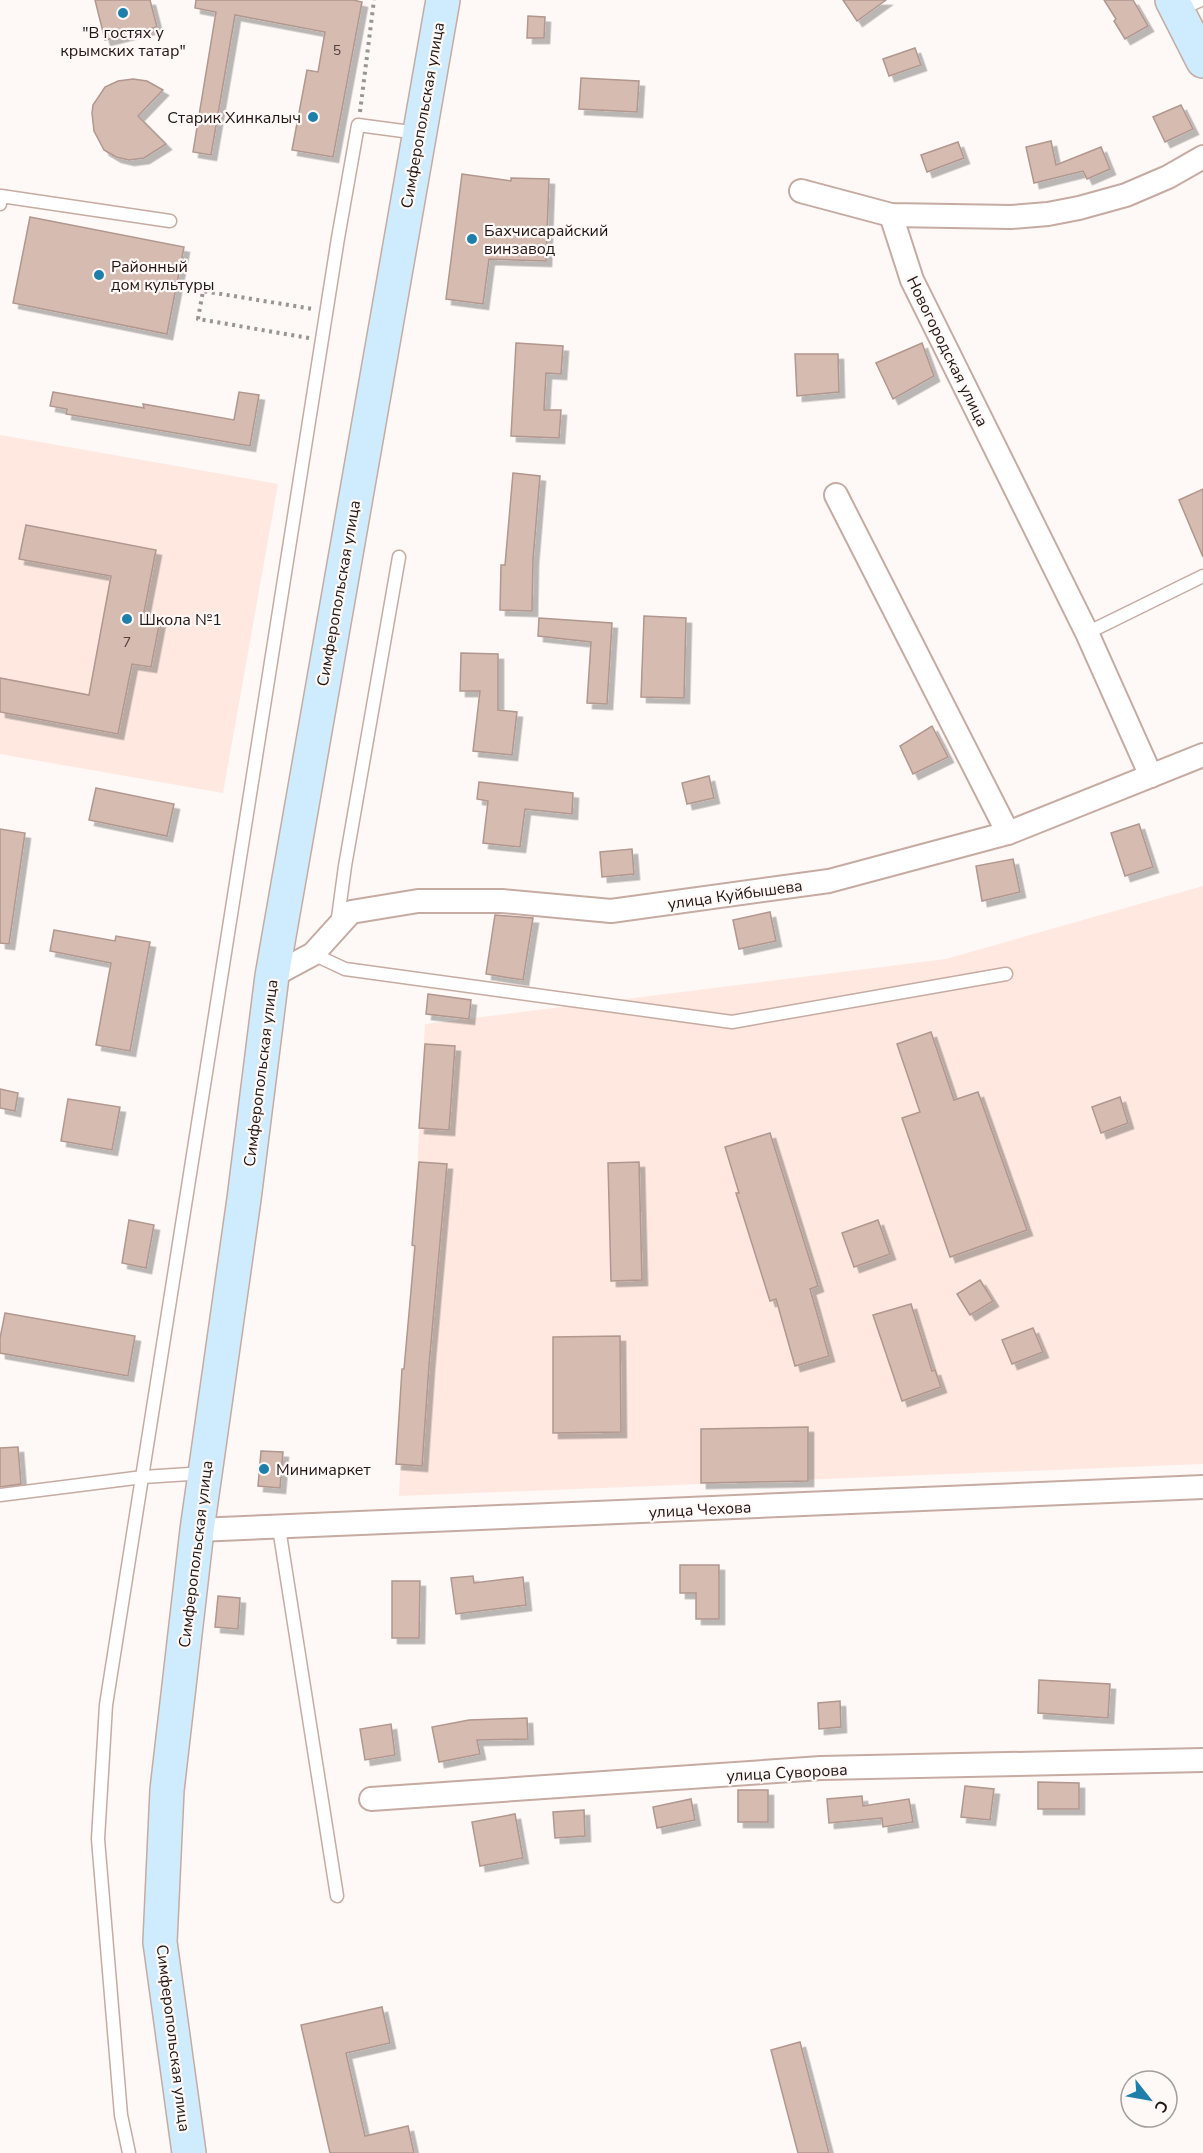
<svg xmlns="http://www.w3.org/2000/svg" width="1203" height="2153" font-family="'Nunito Sans',sans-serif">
<defs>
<filter id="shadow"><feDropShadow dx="5.5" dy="5.5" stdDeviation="0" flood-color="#0004"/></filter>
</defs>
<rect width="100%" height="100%" fill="#fef8f6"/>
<g fill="#fee8e0">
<path d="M0 435 278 484 223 793 0 754Z"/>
<path d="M1203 886V1464L399 1496 425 1024 946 959Z"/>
</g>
<g fill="#d6bbb1" stroke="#b1978e" stroke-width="1.5" filter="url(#shadow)">
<path d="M95 0H150L157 27 105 40Z"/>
<path d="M196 0H353L362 2 333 157 292 150 307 70 318 72 325 32 235 15 211 155 193 152 216 12 195 8Z"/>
<path d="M843 0H886L857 21Z"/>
<path d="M1104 0H1133L1148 26 1125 39 1114 21 1116 19Z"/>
<path d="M528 16 545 17 544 38H527Z"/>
<path d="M915 48 921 65 889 76 883 59Z"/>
<path d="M581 78 639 81 637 112 579 109Z"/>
<path d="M133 79 147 81 163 90 138 116 166 144 144 158 129 160 116 157 104 150 94 131 92 113 93 105 105 87 118 81Z"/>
<path d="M1181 105 1193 129 1165 142 1153 117Z"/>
<path d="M1051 141 1056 165 1101 147 1110 169 1087 179 1083 171 1034 183 1026 147Z"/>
<path d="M958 142 964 158 927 172 921 155Z"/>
<path d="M462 174 511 181V178L549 179 546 261 489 259 483 304 446 299Z"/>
<path d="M30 217 184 247 167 334 13 303Z"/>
<path d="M516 343 563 346 561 374 546 373 544 410H561L559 438 511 436Z"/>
<path d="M922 343 934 376 893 399 876 363Z"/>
<path d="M795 354H838L839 392 797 396Z"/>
<path d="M53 392 144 408 143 404 234 420 239 392 259 395 250 446 66 414 67 409 50 406Z"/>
<path d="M513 473 540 476 533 559 532 611 500 610 501 565H505Z"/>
<path d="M1203 489V557L1179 500Z"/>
<path d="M26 525 156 550 143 617 160 620 151 667 132 664 118 734 0 712V678L89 695 111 576 19 559Z"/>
<path d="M644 616 686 618 684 698 641 697Z"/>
<path d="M539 618 612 623 607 704 587 703 591 642 538 636Z"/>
<path d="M461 653 498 654V710L517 712 512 755 473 751 480 691H460Z"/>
<path d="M932 726 948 757 913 774 900 746Z"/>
<path d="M709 776 714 798 687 804 682 783Z"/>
<path d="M479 782 573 793 572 814 525 809 520 847 483 843 488 801 477 799Z"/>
<path d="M96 788 174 804 167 836 89 820Z"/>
<path d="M1139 824 1153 867 1125 876 1111 833Z"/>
<path d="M0 829 25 833 9 944 0 943Z"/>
<path d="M632 849 634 874 602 877 600 852Z"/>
<path d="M1013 859 1020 892 982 901 976 866Z"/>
<path d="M770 912 776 941 739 949 733 920Z"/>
<path d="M495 915 533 918 523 980 486 974Z"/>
<path d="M54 930 115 941 116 936 150 942 130 1051 96 1045 111 963 50 951Z"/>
<path d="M428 994 471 1000 469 1019 426 1014Z"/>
<path d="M931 1032 954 1100 978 1092 1027 1230 950 1257 902 1118 920 1112 897 1044Z"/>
<path d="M425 1044 455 1046 449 1130 419 1128Z"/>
<path d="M0 1089 18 1093 15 1111 0 1108Z"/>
<path d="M1120 1097 1128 1123 1101 1133 1092 1107Z"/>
<path d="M68 1099 120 1107 112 1150 61 1141Z"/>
<path d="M770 1133 818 1286 810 1289 829 1356 795 1366 776 1299 770 1301 736 1193H739L725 1147Z"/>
<path d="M419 1162 447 1164 429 1365 422 1466 396 1464 402 1369H404L415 1246 412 1245Z"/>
<path d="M639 1162 642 1280 611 1281 608 1163Z"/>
<path d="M129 1220 154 1225 146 1268 122 1263Z"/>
<path d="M878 1220 890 1254 854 1267 842 1233Z"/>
<path d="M980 1280 993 1301 970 1315 957 1294Z"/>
<path d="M911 1304 932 1371 935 1370 941 1387 902 1401 873 1315Z"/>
<path d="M5 1313 135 1336 128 1376 0 1353V1338Z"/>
<path d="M1033 1328 1043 1352 1012 1364 1002 1340Z"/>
<path d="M620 1336 621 1432 553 1433V1337Z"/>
<path d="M808 1427V1481L701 1483V1429Z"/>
<path d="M18 1447 21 1484 0 1487V1448Z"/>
<path d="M261 1451 283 1452 280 1488 258 1486Z"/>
<path d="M680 1565H719V1619H696V1593H680Z"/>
<path d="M473 1576 474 1583 523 1577 526 1605 456 1614 451 1578Z"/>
<path d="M392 1581H420L419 1638H392Z"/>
<path d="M218 1596 240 1598 238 1629 215 1627Z"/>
<path d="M1039 1680 1110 1684 1108 1718 1038 1713Z"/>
<path d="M840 1701 841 1727 819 1729 818 1703Z"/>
<path d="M527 1718 528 1739 477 1740 480 1754 439 1762 432 1727 469 1720Z"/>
<path d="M391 1724 395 1755 365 1760 360 1729Z"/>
<path d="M1038 1782 1079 1783V1809H1038Z"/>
<path d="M965 1786 994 1789 990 1820 961 1817Z"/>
<rect x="738" y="1790" width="30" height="32"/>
<path d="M862 1796 863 1806 909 1799 913 1822 883 1827 882 1818 829 1823 827 1799Z"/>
<path d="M691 1799 695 1820 657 1828 653 1807Z"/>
<path d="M584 1810 585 1836 555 1838 553 1812Z"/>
<path d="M515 1814 523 1858 480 1866 472 1822Z"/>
<path d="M382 2007 390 2043 346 2053 365 2136 408 2126 414 2153H330L301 2025Z"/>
<path d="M800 2042 829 2153H798L771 2050Z"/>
</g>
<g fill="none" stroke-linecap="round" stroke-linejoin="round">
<g stroke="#c6aba2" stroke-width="15">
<g id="service">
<path d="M1179 10 1201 0"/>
<path d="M0 204 1 196 170 221"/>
<path d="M1087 633 1203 576"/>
<path d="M337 925 345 866 399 557"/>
<path d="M313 954 345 969 732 1022 1006 974"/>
<path d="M0 1495 143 1477 205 1473"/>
<path d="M279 1528 337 1896"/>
<path d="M129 2153 121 2115 98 1839 106 1705 338 238 358 125 418 133"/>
</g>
</g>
<g stroke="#c6aba2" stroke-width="26">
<g id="minor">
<path d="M801 191 891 215 1011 217 1048 214 1079 208 1126 195 1168 177 1203 157"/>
<path d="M891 215 912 280 1087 633 1151 776"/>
<path d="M836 495 1008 833"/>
<path d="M272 976 313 954 351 912 418 901H502L611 911 829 881 1008 833 1203 755"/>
<path d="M197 1530 1203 1487"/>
<path d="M371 1799 821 1768 1203 1760"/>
</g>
</g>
<g stroke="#c6aba2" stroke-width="36">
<g id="secondary">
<path d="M1172 0 1203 61"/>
<path d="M189 2153 160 1942 167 1790 197 1530 244 1199 272 976 443 0"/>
</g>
</g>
<g stroke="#9b9491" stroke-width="4" stroke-dasharray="3 4.5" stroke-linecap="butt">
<path d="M360 112 374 0"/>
<path d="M309 338 198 319 203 291 313 309"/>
</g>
<use href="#service" stroke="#fff" stroke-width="12"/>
<use href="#minor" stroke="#fff" stroke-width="22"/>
<use href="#secondary" stroke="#ceecfd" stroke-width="33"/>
</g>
<g fill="#1f7fab" stroke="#fef8f6" stroke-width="2">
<circle cx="123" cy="13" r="6"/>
<circle cx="313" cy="117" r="6"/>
<circle cx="472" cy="239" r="6"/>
<circle cx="99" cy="275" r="6"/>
<circle cx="127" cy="619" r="6"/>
<circle cx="264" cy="1469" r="6"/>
</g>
<g text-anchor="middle" stroke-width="4.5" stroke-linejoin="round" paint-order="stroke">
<g font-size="14" fill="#4f413c">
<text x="337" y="55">5</text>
<text x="127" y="647">7</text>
</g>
<g font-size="16" fill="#221815" stroke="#fef8f6" text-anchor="start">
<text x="123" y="38" text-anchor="middle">"В гостях у<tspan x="123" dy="18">крымских татар"</tspan></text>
<text x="301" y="123" text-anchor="end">Старик Хинкалыч</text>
<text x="484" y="236">Бахчисарайский<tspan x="484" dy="18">винзавод</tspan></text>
<text x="111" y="272">Районный<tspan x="111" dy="18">дом культуры</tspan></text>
<text x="139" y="625">Школа №1</text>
<text x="276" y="1475">Минимаркет</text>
</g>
<g font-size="16" fill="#221815" stroke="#fef8f6">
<text transform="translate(422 115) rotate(-80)" y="6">Симферопольская улица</text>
<text transform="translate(948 351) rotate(64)" y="6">Новогородская улица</text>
<text transform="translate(338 593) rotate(-80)" y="6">Симферопольская улица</text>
<text transform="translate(735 894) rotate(-8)" y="6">улица Куйбышева</text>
<text transform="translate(260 1073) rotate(-83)" y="6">Симферопольская улица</text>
<text transform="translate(700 1509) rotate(-3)" y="6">улица Чехова</text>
<text transform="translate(195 1554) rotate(-83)" y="6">Симферопольская улица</text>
<text transform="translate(787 1772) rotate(-3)" y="6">улица Суворова</text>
<text transform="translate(174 2038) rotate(83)" y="6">Симферопольская улица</text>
</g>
</g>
<g transform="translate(1149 2099) rotate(121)"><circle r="28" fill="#fef8f6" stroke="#a69e9c" stroke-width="1.5"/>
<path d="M0-4.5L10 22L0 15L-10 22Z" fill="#1f7fab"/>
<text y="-9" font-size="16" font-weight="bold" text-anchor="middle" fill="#221815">С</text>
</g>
</svg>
